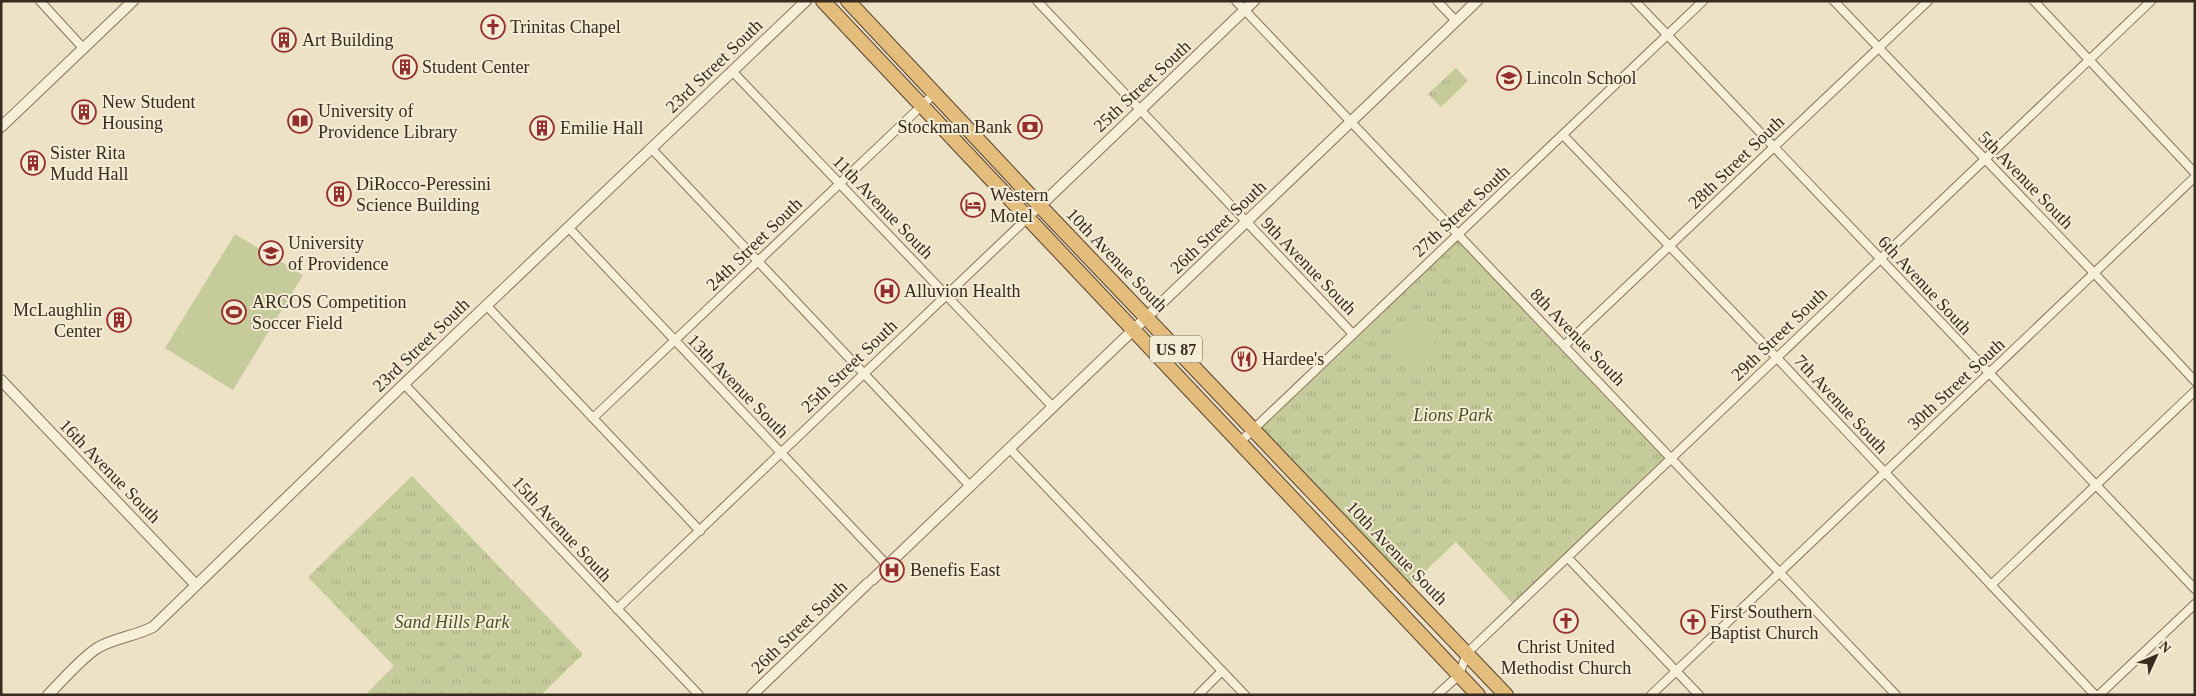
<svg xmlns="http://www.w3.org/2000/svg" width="2196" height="696" font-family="'Times New Roman',serif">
<defs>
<pattern id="park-tufts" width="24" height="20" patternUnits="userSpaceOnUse" patternTransform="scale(1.25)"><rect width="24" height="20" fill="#c5cb9a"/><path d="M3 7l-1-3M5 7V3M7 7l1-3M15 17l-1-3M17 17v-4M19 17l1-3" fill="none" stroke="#aaae84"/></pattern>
</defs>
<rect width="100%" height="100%" fill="#ede1c6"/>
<g fill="url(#park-tufts)">
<path d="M1456 68 1468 81 1441 107 1428 94Z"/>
<path d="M1458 234 1672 458 1516 607 1456 542 1406 589 1253 429Z"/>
<path d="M412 476 583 654 541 695H365L394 666 308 577Z"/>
</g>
<g fill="#c5cb9a">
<path d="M235 234 303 275 233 390 165 348Z"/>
<path d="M1413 323 1423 332 1402 352 1393 342Z"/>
<path d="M1431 334 1436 340 1433 343 1435 345 1414 365 1412 362 1409 365 1404 360 1407 357 1405 355 1426 335 1428 337Z"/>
</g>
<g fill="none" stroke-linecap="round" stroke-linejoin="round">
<g stroke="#88735c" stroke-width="10">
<g id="minor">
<path d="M40 1 84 49"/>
<path d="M1037 1 1353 334"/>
<path d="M1236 1 1896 695"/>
<path d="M1437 1 1456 21"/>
<path d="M1635 1 2195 589"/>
<path d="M1834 1 2094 273 2195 381"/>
<path d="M2034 1 2195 173"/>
<path d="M732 71 1053 407"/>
<path d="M1563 135 1777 358 2095 695"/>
<path d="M651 148 970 486"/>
<path d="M568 227 887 565"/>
<path d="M486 305 700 531"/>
<path d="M1565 345 1928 1"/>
<path d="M404 384 699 695"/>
<path d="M593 418 935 93"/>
<path d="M1240 442 1703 1"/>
<path d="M1010 449 1245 695"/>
<path d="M1568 558 1699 695"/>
<path d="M1991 585 2195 391"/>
<path d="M617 609 1040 206"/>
<path d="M1198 695 1222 671"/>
<path d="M1437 695 1459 675 1467 653 2151 1"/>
<path d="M1651 695 2195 177"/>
<path d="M2099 695 2195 604"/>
</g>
</g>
<g stroke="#88735c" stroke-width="12">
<g id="tertiary">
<path d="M1 127 133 1"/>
<path d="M1040 206 1254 1"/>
<path d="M1 380 196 585"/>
<path d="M872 580 1477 1"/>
<path d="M48 695C61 682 83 656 99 647 116 638 135 636 153 627L404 384 806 1"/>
<path d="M752 695 868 583"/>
</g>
</g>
<g stroke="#564230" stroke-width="16">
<g id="trunk">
<path d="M823 1 1478 695"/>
<path d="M848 1 1040 206 1506 695"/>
</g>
</g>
<use href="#minor" stroke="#f8efd9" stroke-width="8"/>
<use href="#tertiary" stroke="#f8efd9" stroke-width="10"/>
<use href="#trunk" stroke="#e4bc7c" stroke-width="14"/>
</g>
<defs>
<g id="church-ring" transform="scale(1.25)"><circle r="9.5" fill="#f5ecd5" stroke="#952e2e" stroke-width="1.5"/><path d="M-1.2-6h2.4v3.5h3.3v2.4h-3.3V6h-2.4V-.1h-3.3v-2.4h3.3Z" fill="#952e2e"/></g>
<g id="building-ring" transform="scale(1.25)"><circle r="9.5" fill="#f5ecd5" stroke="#952e2e" stroke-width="1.5"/><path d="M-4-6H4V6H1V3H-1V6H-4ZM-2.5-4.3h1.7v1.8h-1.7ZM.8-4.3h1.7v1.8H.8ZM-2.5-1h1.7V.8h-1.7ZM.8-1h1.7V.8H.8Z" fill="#952e2e"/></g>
<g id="school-ring" transform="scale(1.25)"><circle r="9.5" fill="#f5ecd5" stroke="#952e2e" stroke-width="1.5"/><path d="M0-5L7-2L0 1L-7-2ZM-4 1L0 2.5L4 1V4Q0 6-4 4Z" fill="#952e2e"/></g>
<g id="library-ring" transform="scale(1.25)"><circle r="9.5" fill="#f5ecd5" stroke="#952e2e" stroke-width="1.5"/><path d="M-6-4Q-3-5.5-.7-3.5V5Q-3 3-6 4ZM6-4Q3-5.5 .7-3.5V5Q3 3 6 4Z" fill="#952e2e"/></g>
<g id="bank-ring" transform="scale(1.25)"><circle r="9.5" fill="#f5ecd5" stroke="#952e2e" stroke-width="1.5"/><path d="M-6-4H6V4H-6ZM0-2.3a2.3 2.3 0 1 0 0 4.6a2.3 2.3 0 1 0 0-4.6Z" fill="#952e2e"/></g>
<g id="hotel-ring" transform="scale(1.25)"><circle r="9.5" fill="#f5ecd5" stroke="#952e2e" stroke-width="1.5"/><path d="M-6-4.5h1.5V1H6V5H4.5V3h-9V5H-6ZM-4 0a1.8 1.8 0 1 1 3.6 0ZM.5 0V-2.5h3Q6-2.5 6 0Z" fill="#952e2e"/></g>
<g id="university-ring" transform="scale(1.25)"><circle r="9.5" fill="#f5ecd5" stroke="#952e2e" stroke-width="1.5"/><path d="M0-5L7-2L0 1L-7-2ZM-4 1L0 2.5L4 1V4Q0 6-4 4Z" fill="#952e2e"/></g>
<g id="hospital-ring" transform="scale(1.25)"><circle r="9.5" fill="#f5ecd5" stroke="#952e2e" stroke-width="1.5"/><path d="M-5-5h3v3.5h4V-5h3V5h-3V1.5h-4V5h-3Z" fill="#952e2e"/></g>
<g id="stadium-ring" transform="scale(1.25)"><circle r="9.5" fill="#f5ecd5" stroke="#952e2e" stroke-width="1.5"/><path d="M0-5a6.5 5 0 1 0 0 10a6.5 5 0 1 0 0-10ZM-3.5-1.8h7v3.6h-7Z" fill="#952e2e"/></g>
<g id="restaurant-ring" transform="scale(1.25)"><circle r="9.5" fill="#f5ecd5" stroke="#952e2e" stroke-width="1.5"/><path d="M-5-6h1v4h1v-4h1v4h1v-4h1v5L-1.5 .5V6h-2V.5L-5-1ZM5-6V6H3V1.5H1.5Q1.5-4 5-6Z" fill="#952e2e"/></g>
</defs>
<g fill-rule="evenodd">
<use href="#church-ring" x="493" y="27"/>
<use href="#building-ring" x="284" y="40"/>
<use href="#building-ring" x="405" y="67"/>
<use href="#school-ring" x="1509" y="78"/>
<use href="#building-ring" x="84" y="112"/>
<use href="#library-ring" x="300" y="121"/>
<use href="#bank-ring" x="1030" y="127"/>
<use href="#building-ring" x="542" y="128"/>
<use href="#building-ring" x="33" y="163"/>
<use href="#building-ring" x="339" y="194"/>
<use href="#hotel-ring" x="973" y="205"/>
<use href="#university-ring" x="271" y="253"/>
<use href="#hospital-ring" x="887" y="291"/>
<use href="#stadium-ring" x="234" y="312"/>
<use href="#building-ring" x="119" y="320"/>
<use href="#restaurant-ring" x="1244" y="359"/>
<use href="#hospital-ring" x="892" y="570"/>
<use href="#church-ring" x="1566" y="621"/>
<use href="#church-ring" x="1693" y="622"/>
</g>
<g text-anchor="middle" stroke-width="4" stroke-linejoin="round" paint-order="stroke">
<rect fill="#f5ecd5" stroke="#716556" stroke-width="1" x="1150" y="335.5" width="52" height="27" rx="4"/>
<g font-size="16" font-weight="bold" fill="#382b1f">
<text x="1176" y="355">US 87</text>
</g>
<g font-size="18" fill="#382b1f" stroke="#f5ecd5" text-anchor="start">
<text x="510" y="33">Trinitas Chapel</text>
<text x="302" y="46">Art Building</text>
<text x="422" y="73">Student Center</text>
<text x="1526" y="84">Lincoln School</text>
<text x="102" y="108">New Student<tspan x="102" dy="21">Housing</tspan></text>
<text x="318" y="117">University of<tspan x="318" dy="21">Providence Library</tspan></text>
<text x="1012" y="133" text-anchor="end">Stockman Bank</text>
<text x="560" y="134">Emilie Hall</text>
<text x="50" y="159">Sister Rita<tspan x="50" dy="21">Mudd Hall</tspan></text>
<text x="356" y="190">DiRocco-Peressini<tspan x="356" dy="21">Science Building</tspan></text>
<text x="990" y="201">Western<tspan x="990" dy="21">Motel</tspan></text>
<text x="288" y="249">University<tspan x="288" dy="21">of Providence</tspan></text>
<text x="904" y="297">Alluvion Health</text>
<text x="252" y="308">ARCOS Competition<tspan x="252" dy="21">Soccer Field</tspan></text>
<text x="102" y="316" text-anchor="end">McLaughlin<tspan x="102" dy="21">Center</tspan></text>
<text x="1262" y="365">Hardee's</text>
<text x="910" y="576">Benefis East</text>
<text x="1710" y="618">First Southern<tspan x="1710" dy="21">Baptist Church</tspan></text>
<text x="1566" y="653" text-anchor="middle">Christ United<tspan x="1566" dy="21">Methodist Church</tspan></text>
</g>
<g font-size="18" fill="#382b1f" stroke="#f5ecd5">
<text transform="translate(714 66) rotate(-44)" y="6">23rd Street South</text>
<text transform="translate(1142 86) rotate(-43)" y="6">25th Street South</text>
<text transform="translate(1736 162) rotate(-44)" y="6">28th Street South</text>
<text transform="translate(2026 180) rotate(46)" y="6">5th Avenue South</text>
<text transform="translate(883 207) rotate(46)" y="6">11th Avenue South</text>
<text transform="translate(1461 211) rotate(-43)" y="6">27th Street South</text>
<text transform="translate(1218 227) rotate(-44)" y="6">26th Street South</text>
<text transform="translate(754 244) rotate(-44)" y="6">24th Street South</text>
<text transform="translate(1117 260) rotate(46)" y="6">10th Avenue South</text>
<text transform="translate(1309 266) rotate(46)" y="6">9th Avenue South</text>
<text transform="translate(1925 285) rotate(47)" y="6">6th Avenue South</text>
<text transform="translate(1779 334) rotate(-44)" y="6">29th Street South</text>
<text transform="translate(1578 337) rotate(46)" y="6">8th Avenue South</text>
<text transform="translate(421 345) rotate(-44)" y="6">23rd Street South</text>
<text transform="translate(849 366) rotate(-44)" y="6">25th Street South</text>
<text transform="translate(1956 384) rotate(-43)" y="6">30th Street South</text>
<text transform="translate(738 386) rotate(46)" y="6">13th Avenue South</text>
<text transform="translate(1841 404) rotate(47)" y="6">7th Avenue South</text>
<text transform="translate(110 471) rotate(46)" y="6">16th Avenue South</text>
<text transform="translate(562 529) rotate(47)" y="6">15th Avenue South</text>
<text transform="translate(1397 553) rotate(46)" y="6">10th Avenue South</text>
<text transform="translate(799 627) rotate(-44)" y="6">26th Street South</text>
</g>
<g font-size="18" font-style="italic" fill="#485427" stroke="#f5ecd5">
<text x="1453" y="421">Lions Park</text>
<text x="452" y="628">Sand Hills Park</text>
</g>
</g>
<rect width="2196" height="696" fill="none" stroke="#382b1f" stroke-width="5"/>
<g transform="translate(2156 656) rotate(46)" stroke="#f5ecd5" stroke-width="4" paint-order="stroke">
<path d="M0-4L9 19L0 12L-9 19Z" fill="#382b1f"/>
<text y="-8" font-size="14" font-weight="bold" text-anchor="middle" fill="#382b1f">N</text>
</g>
</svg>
